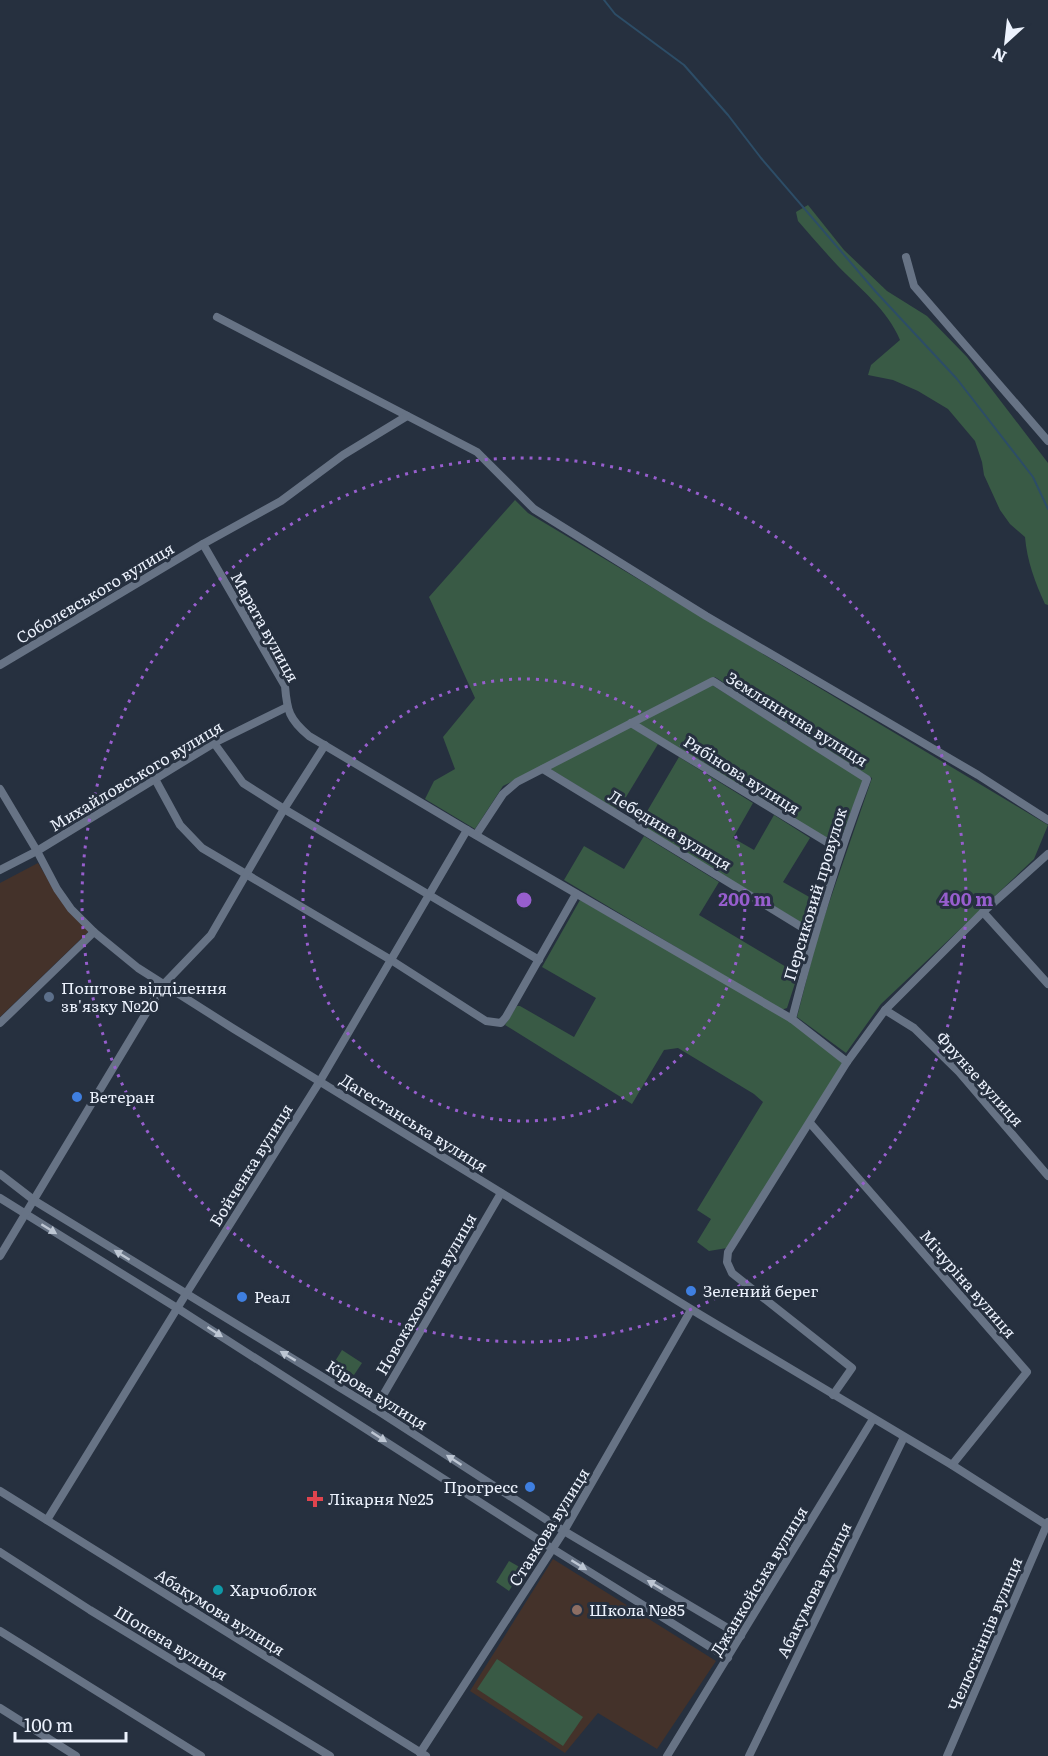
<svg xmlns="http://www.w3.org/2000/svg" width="1048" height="1756" font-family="Literata,serif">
<rect width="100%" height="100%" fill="#26303f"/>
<g fill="#44322a">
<path d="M38 863 60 900 89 931 0 1017V883Z"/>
<path d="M553 1559 716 1661 657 1749 598 1713 565 1753 470 1691Z"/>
</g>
<g fill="#395a45">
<path d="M808 205 844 250 887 291 927 316 967 357 1048 463V605L1045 604C1035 582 1027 561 1025 537L1010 524 1000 510 984 475 982 462 975 441 948 409 918 391 893 380 868 375 871 365 900 340C887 309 861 290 838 266 824 251 811 236 798 221L796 212Z"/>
<path d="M515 500 528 513 1048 825 1034 859 881 1004 846 1053 797 1017 818 935 872 778 715 677 503 786 475 829 425 799 434 781 455 769 443 737 475 698 429 597Z"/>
<path d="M712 685 863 780 838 846 636 722Z"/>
<path d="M629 726 658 744 620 807 615 809 549 768Z"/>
<path d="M679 757 753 803 733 838 754 850 774 815 810 838 783 882 818 902 810 928 642 826V820Z"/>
<path d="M644 836 719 882 699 915 798 974 787 1008 781 1010 564 880 584 846 624 869Z"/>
<path d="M580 900 788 1019 843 1062 727 1248 709 1251 697 1242 711 1219 697 1210 763 1102 754 1094 678 1048 664 1050 632 1104 505 1025 517 1006H520L574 1037 596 998 542 967Z"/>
<path d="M342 1350 362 1363 354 1375 334 1363Z"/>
<path d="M509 1561 523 1569 509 1591 496 1582Z"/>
<path d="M497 1659 583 1717 563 1746 477 1689Z"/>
</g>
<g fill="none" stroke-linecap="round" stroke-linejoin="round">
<path stroke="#2d4d67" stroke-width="2" d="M604 0 615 14 684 65 728 115 761 158 876 292 957 379 1033 477 1048 509"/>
<g stroke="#677385" stroke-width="8">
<path d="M906 257 914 286 1048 441"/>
<path d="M217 317 477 452 534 509 706 616 978 775 1048 820"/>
<path d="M203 544 285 686C287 711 289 719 309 736L467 830"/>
<path d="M0 665 203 544 281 501 343 455 407 416"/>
<path d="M631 723 840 850"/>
<path d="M214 743 243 783 284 809 539 960"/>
<path d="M543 769 813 934"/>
<path d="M155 779 180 825 202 848 391 960 486 1021 501 1023 506 1017 576 894"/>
<path d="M0 789 37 851 57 889 71 909 94 932 138 968 234 1029 699 1314 952 1465 1048 1526"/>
<path d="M476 835 503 794 517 782 713 681 867 779C837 858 813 937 792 1019"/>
<path d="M0 870 37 851 214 743 287 707"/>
<path d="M983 912 1048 984"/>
<path d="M885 1010 914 1028 959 1072 1048 1176"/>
<path d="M0 1023 94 932"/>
<path d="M810 1123 1027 1372 952 1465"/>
<path d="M0 1174 35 1201 375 1409 564 1531 741 1636"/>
<path d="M0 1198 177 1308 553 1549 728 1658"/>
<path d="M0 1256 163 985 211 935 284 809 325 745"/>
<path d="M833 1395 852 1368 732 1273 727 1262 728 1252 847 1062 885 1010 983 912 1048 854"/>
<path d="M375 1409 501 1193"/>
<path d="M0 1491 426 1756"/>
<path d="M47 1520 186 1294 320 1081 467 830 792 1019 847 1062"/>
<path d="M0 1552 90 1610 330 1756"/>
<path d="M0 1631 201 1756"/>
<path d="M0 1708 76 1756"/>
<path d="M420 1753 564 1531 691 1310"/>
<path d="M667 1756 873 1419"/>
<path d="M749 1756 904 1437"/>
<path d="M947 1756 1048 1522"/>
</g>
</g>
<defs><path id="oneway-solid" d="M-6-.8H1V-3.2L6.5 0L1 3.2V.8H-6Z" transform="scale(1.5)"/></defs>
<g fill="#bdc6d3">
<use href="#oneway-solid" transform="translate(49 1229) rotate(32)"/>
<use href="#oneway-solid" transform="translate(122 1255) rotate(-148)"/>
<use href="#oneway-solid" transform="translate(215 1332) rotate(33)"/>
<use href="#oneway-solid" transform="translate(288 1356) rotate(-149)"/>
<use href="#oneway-solid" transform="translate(379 1437) rotate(33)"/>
<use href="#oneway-solid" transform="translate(454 1460) rotate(-147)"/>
<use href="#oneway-solid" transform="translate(579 1565) rotate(32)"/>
<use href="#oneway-solid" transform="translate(655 1585) rotate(-149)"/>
</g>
<g fill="none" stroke="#975ece" stroke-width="3" stroke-dasharray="3 6">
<circle cx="524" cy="900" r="221"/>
<circle cx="524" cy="900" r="442"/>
</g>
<circle fill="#5c6f8a" stroke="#26303f" stroke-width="2" cx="49" cy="997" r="6"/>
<g fill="#3f7fe0" stroke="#26303f" stroke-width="2">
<circle cx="77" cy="1097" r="6"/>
<circle cx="691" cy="1291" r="6"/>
<circle cx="242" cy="1297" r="6"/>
<circle cx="530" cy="1487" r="6"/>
</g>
<path fill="#e0444e" stroke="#26303f" stroke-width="2" d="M312 1490h6v6h6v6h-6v6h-6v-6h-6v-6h6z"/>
<circle fill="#0f9aa8" stroke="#26303f" stroke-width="2" cx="218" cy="1590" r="6"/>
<circle fill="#8d6e63" stroke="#26303f" stroke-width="2" cx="577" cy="1610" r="6"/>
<g text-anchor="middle" stroke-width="6" stroke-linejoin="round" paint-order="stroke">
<g font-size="16" fill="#ecf2fd" stroke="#26303f">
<text transform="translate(95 593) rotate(-31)" y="6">Соболєвського вулиця</text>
<text transform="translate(265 627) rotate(61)" y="6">Марата вулиця</text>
<text transform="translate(797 719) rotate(32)" y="6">Землянична вулиця</text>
<text transform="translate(742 775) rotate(32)" y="6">Рябінова вулиця</text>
<text transform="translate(136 776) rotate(-31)" y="6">Михайловського вулиця</text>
<text transform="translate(670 830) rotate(31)" y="6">Лебедина вулиця</text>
<text transform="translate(815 894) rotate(-73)" y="6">Персиковий провулок</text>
<text transform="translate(980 1079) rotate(48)" y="6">Фрунзе вулиця</text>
<text transform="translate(414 1123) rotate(32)" y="6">Дагестанська вулиця</text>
<text transform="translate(251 1165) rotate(-58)" y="6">Бойченка вулиця</text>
<text transform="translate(968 1284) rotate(49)" y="6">Мічуріна вулиця</text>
<text transform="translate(426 1294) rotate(-60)" y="6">Новокаховська вулиця</text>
<text transform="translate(377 1395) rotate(32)" y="6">Кірова вулиця</text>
<text transform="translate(549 1527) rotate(-58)" y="6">Ставкова вулиця</text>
<text transform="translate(759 1581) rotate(-59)" y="6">Джанкойська вулиця</text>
<text transform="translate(814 1590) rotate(-64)" y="6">Абакумова вулиця</text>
<text transform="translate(220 1612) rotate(32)" y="6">Абакумова вулиця</text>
<text transform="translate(985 1634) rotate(-67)" y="6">Челюскінців вулиця</text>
<text transform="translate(171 1643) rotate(31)" y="6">Шопена вулиця</text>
</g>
<g font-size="16" fill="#ecf2fd" stroke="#26303f" text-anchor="start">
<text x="61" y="994">Поштове відділення<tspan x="61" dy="18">зв'язку №20</tspan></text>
<text x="89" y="1103">Ветеран</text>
<text x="703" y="1297">Зелений берег</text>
<text x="254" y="1303">Реал</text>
<text x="518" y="1493" text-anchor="end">Прогресс</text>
<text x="328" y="1505">Лікарня №25</text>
<text x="230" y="1596">Харчоблок</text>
<text x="589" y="1616">Школа №85</text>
</g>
</g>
<circle cx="524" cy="900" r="9" fill="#975ece" stroke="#26303f" stroke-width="3"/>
<g font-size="18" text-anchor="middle" font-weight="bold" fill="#975ece" stroke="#26303f" stroke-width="6" stroke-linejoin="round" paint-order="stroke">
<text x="745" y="906">200 m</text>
<text x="966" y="906">400 m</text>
</g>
<g transform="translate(1006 42) rotate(207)" stroke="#26303f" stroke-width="4.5" paint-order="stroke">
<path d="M0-4.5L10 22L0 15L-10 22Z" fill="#ecf2fd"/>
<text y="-9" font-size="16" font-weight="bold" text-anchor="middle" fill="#ecf2fd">N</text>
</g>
<path d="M15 1732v9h111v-9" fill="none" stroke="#ecf2fd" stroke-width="3"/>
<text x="24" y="1732" font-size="18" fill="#ecf2fd" stroke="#26303f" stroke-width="4.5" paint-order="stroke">100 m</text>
</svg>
